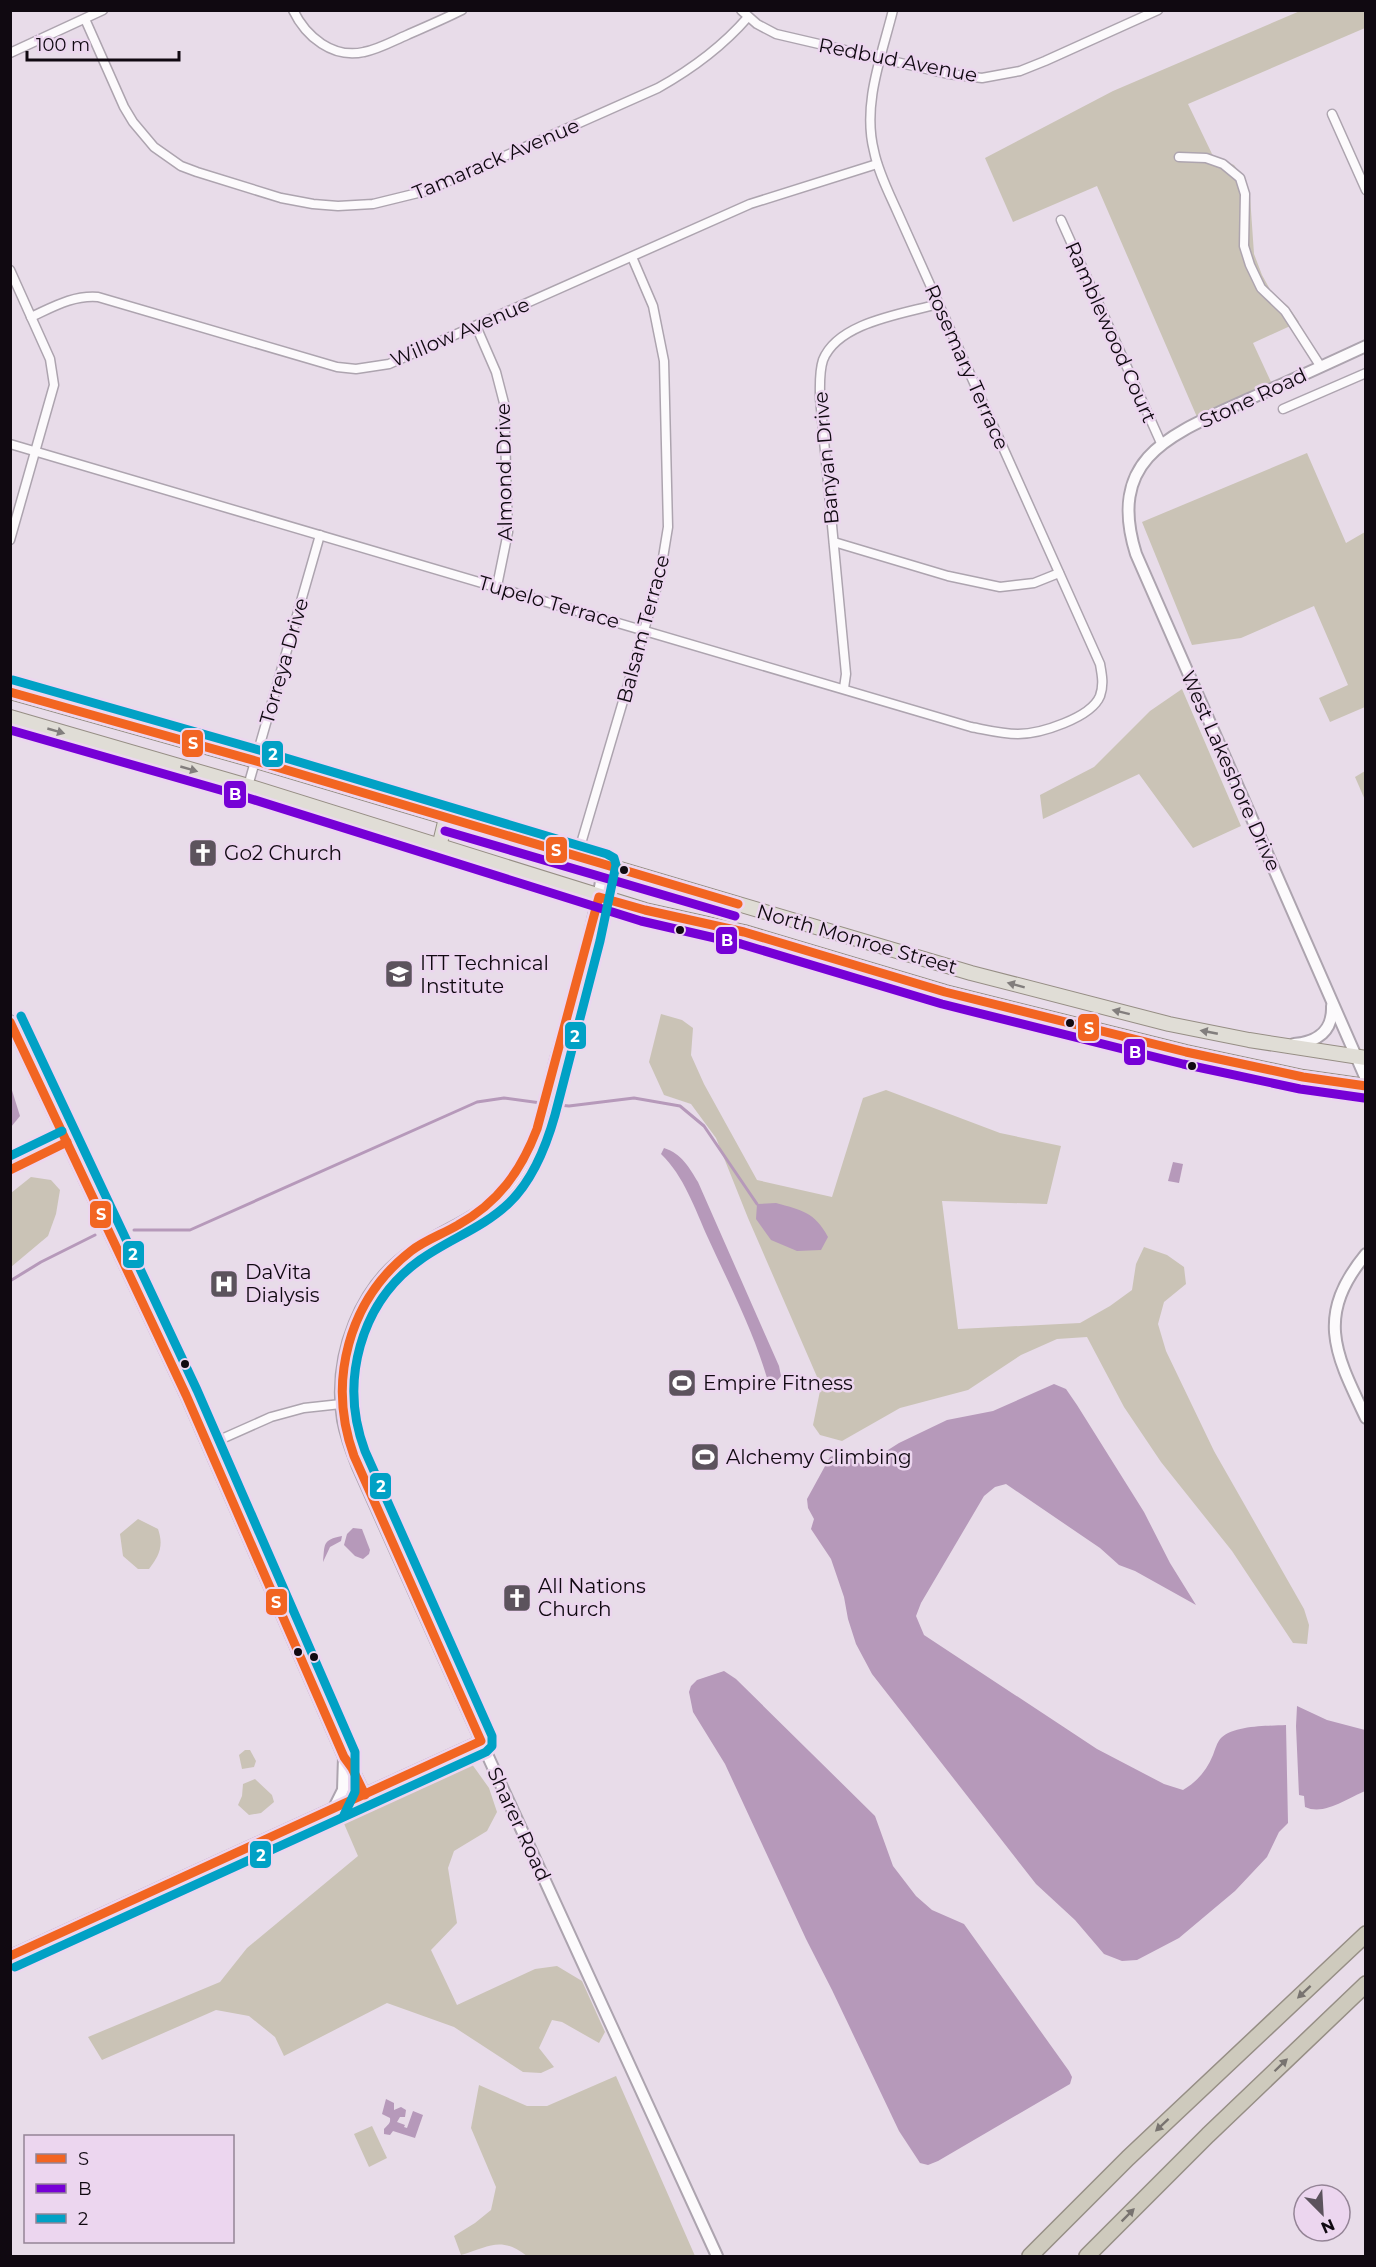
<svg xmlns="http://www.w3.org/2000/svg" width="1376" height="2267" font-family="Montserrat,sans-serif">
<rect width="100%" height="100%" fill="#e8dce9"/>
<g fill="#cac3b6">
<path d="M1300 11H1365V28L1188 104 1213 156 1234 165 1246 181 1250 196 1254 254 1262 275 1272 293 1288 306 1299 322 1253 343 1271 382 1197 417 1097 186 1013 222 985 158 1113 91Z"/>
<path d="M1307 453 1346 543 1365 532V707L1330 722 1319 698 1348 685 1314 606 1241 638 1192 645 1142 522Z"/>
<path d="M1182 689 1241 826 1193 848 1139 774 1043 819 1040 795 1094 767 1150 711Z"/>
<path d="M1365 771H1366L1365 800 1355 777Z"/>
<path d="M661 1014 682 1020 693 1028 691 1055 704 1084 757 1180 832 1197 863 1098 886 1090 1000 1133 1061 1146 1047 1204 942 1201 958 1329 1080 1323 1110 1306 1132 1290 1136 1264 1144 1247 1167 1255 1184 1267 1186 1284 1164 1302 1158 1324 1166 1351 1214 1451 1304 1609 1309 1625 1307 1644 1293 1643 1232 1551 1161 1462 1124 1407 1087 1337 1057 1339 1021 1355 968 1390 900 1408 842 1441 820 1435 813 1425 821 1386 748 1218 716 1138 691 1104 664 1095 649 1062Z"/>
<path d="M31 1177 51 1180 60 1190 56 1214 48 1236 11 1267V1193Z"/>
<path d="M138 1519 158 1529C164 1546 159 1556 149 1569H138L123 1556 120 1534Z"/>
<path d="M245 1750H250L256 1761 254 1767 242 1769 239 1755Z"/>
<path d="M469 1760 489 1788 497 1812 487 1831 454 1851 448 1868 457 1923 431 1950 457 2005 535 1969 557 1966 582 1981 605 2032 599 2043 562 2022 552 2020 539 2048 554 2067 541 2073 523 2072 454 2027 387 2003 284 2056 275 2037 249 2016 216 2010 102 2060 88 2037 220 1982 247 1948 358 1856 342 1819Z"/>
<path d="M255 1779 272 1795 274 1802 261 1813 249 1815 238 1805 242 1796 243 1784Z"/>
<path d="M616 2076 695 2256H527C501 2236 490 2246 461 2255L454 2236 475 2223 491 2210 496 2187 471 2128 479 2085 527 2106H547Z"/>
<path d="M372 2126 387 2158 369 2167 354 2134Z"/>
</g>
<g fill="#b699ba">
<path d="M10 1084 20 1116 11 1127H10Z"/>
<path d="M664 1148C682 1154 689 1167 698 1182L779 1366 781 1376 777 1381 773 1382 767 1378C753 1330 729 1284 708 1238 695 1209 684 1176 661 1154Z"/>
<path d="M1173 1162 1183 1164 1179 1183 1168 1181Z"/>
<path d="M776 1203C801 1210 815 1212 828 1237L821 1250 797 1251 771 1240 756 1219 757 1204Z"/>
<path d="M1054 1384 1066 1389 1077 1405 1144 1512 1170 1563 1196 1605 1135 1571 1119 1565 1100 1548 1006 1484 995 1487 984 1496 921 1603 916 1616 924 1635 1097 1749 1164 1784 1183 1790C1197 1782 1207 1770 1213 1755 1215 1750 1217 1742 1221 1738 1235 1725 1268 1726 1286 1725L1288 1823 1279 1832 1267 1857 1235 1891 1179 1938 1137 1960 1122 1961 1104 1954 1075 1920 1036 1884 872 1674 856 1644 848 1619 844 1597 831 1559 811 1529 814 1519 808 1508 807 1499 830 1457C844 1453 852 1458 863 1466L899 1443 947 1420 993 1411Z"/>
<path d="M353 1528 362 1529 370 1550 369 1554 363 1559 355 1556 344 1545 347 1534Z"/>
<path d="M342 1536 341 1541 330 1547 323 1562C325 1544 322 1540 342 1536Z"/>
<path d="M724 1671 736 1679 875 1816 893 1866 916 1896 932 1910 964 1924 1069 2071 1072 2077 1070 2084 938 2161 928 2165 920 2163 899 2131 832 1990 806 1939 725 1764 693 1712 689 1692 691 1686 697 1680Z"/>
<path d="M1297 1706 1327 1720 1365 1730V1791C1348 1798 1324 1816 1305 1807L1304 1796 1299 1795 1296 1726Z"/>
<path d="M386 2099 394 2103V2110L401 2107 406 2110 405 2117H400L397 2122 405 2125 404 2127 407 2128 413 2111 423 2115 415 2138 393 2131 390 2135 384 2134V2129C387 2125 391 2124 390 2118L382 2114Z"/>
</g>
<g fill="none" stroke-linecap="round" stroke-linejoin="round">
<g stroke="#b699ba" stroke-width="3">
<path d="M548 1104 569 1106 634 1098 680 1106 704 1126 757 1204"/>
<path d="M134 1230H190L477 1102 504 1098 541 1103"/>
<path d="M10 1281 41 1262 95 1235"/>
</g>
<g stroke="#ada4af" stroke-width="11">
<g id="minor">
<path d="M293 10C306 37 333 59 364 52 379 49 393 41 407 35 425 27 444 19 462 10"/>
<path d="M741 10 757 24 776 34 948 74 982 78 1020 71 1045 61 1158 10"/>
<path d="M85 19 124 107 133 122 154 147 181 166 197 172 281 198 313 204 338 206 373 204 426 191 658 88C692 69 722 47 748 17"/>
<path d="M10 53 103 10"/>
<path d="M1332 114 1366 190"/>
<path d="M1179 157 1206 158 1223 164 1240 178 1245 194 1244 246 1250 265 1261 288 1285 311 1321 367"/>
<path d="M1061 220 1161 443"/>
<path d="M10 270 50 359 54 385 10 540"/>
<path d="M31 317C53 307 73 295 98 297L337 367 356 369 389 364 750 204 877 164"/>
<path d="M476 326 496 372 504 403 508 532 497 586"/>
<path d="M1283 409 1366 373"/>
<path d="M10 444 971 727C987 730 1002 734 1018 734 1040 734 1091 718 1100 696 1104 685 1102 675 1100 664L897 211C888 191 878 171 874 151 862 104 882 55 893 10"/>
<path d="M834 542 948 576 1000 587 1034 583 1059 573"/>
<path d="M844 688 846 674 820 398C820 385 819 372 823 360 838 322 903 314 938 304"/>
<path d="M248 786 320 535"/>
<path d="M577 857 660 576 668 527 664 361 653 306 632 257"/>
<path d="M208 1445 271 1417 304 1408 341 1404"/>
</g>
</g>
<g stroke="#ada4af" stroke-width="14">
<g id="tertiary">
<path d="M1366 346C1327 364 1288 382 1249 399 1175 433 1105 455 1136 554L1366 1079"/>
<path d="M604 865C593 931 574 995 556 1059 547 1093 541 1132 524 1163 497 1214 459 1220 415 1249 360 1284 333 1356 343 1420 346 1436 352 1452 358 1467L491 1763 717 2256"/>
<path d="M10 1021 186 1395 344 1757 352 1768 365 1795"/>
<path d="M1294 1044C1318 1042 1333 1031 1332 1006"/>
<path d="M1366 1254C1315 1316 1335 1353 1366 1418"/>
<path d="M333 1810 343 1790 344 1757"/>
<path d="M10 1956 481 1741"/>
</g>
</g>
<g stroke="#968e85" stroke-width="16">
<g id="primary">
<path d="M10 692 256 761 971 973 1169 1024 1249 1040 1366 1058"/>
<path d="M10 717 248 786 645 910 744 932 945 992 1186 1052 1303 1077 1366 1086"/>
<path d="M439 847 446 818"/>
</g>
</g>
<g stroke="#968e85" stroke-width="18">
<g id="motorway">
<path d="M1030 2256 1128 2158 1366 1934"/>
<path d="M1087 2256 1208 2135 1366 1984"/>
</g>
</g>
<use href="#minor" stroke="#fcfafc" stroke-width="8"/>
<use href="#tertiary" stroke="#fcfafc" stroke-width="10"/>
<use href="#primary" stroke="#e0ddd6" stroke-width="14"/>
<use href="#motorway" stroke="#cecabd" stroke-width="15"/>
<g stroke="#ecd6ef" stroke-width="14">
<g id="bus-1">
<path d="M10 692 256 761 738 904"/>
<path d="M10 1022 186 1395 344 1757 352 1768 365 1795"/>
<path d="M10 1170 67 1142"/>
<path d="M10 1956 481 1741 354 1456C327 1382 348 1300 411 1251 425 1240 443 1234 458 1225 498 1203 521 1171 537 1129L599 897 645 910 744 932 945 992 1186 1052 1303 1077 1366 1086"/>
</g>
</g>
<g stroke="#ecd6ef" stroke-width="14">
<g id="bus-2">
<path d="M10 730 245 797 641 921 741 944 942 1004 1183 1064 1300 1089 1364 1098"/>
<path d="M445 831 735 916"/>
</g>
</g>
<g stroke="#ecd6ef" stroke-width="14">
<g id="bus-3">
<path d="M13 680 259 750 607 854 614 858 616 865 600 941 555 1115C546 1147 533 1180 509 1203 483 1228 449 1239 420 1260 360 1303 339 1382 365 1451L492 1736V1746L486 1752 15 1967"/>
<path d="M21 1016 197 1390 355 1752V1792L344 1815"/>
<path d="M10 1156 62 1131"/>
</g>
</g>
<use href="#bus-1" stroke="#f26522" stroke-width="9"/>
<use href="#bus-2" stroke="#7600d6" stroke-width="9"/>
<use href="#bus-3" stroke="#01a1c5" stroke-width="9"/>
</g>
<defs><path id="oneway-solid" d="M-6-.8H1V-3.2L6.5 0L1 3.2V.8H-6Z" transform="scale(1.5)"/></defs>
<g fill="#827e7d">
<use href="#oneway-solid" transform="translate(56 731) rotate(16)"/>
<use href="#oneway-solid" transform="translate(189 769) rotate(16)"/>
<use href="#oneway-solid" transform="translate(1016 985) rotate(-165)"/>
<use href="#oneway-solid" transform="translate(1121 1012) rotate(-166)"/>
<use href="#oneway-solid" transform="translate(1209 1032) rotate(-169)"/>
</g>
<g fill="#787370">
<use href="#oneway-solid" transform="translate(1304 1992) rotate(137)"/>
<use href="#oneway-solid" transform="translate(1281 2065) rotate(-44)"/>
<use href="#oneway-solid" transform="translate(1162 2125) rotate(137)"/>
<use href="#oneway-solid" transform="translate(1128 2215) rotate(-45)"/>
</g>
<defs>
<g id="church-square" transform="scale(1.5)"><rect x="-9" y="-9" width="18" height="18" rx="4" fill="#5c535d" stroke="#ecd6ef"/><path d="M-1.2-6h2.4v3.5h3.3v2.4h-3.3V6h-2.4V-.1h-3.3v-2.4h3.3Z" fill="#fff"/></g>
<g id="university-square" transform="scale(1.5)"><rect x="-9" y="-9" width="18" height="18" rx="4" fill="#5c535d" stroke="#ecd6ef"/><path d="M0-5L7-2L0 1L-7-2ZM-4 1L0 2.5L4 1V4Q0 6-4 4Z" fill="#fff"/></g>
<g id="hospital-square" transform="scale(1.5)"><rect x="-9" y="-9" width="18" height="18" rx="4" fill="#5c535d" stroke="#ecd6ef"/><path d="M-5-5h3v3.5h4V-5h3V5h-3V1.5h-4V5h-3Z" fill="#fff"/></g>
<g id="stadium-square" transform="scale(1.5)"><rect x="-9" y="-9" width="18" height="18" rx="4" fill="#5c535d" stroke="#ecd6ef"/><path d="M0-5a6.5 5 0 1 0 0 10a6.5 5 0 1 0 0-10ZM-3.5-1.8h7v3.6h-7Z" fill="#fff"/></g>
</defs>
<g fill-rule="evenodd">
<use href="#church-square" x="203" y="853"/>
<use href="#university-square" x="399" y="974"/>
<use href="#hospital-square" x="224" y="1284"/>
<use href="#stadium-square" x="682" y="1383"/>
<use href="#stadium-square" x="705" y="1457"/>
<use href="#church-square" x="517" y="1598"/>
</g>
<g fill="#100911" stroke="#ecd6ef" stroke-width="2">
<circle cx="624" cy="870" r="5"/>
<circle cx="680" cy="930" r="5"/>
<circle cx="1070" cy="1023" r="5"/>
<circle cx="1192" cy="1066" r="5"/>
<circle cx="185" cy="1364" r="5"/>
<circle cx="298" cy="1652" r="5"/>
<circle cx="314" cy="1657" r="5"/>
</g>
<g text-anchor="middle" stroke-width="5" stroke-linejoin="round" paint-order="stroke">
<g font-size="20" fill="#100911" stroke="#ecd6ef">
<text transform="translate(898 60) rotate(11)" y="7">Redbud Avenue</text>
<text transform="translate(496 159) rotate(-23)" y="7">Tamarack Avenue</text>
<text transform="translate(460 332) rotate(-23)" y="7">Willow Avenue</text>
<text transform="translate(1111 332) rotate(66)" y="7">Ramblewood Court</text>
<text transform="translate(967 367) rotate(66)" y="7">Rosemary Terrace</text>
<text transform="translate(1253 398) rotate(-25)" y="7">Stone Road</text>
<text transform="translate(826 458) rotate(-95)" y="7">Banyan Drive</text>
<text transform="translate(504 472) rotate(-91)" y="7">Almond Drive</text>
<text transform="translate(549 602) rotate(16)" y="7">Tupelo Terrace</text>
<text transform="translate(643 629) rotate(-75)" y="7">Balsam Terrace</text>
<text transform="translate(284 661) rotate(-74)" y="7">Torreya Drive</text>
<text transform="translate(1231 771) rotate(66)" y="7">West Lakeshore Drive</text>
<text transform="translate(857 939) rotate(16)" y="7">North Monroe Street</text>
<text transform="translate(519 1824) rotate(65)" y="7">Sharer Road</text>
</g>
<g font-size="20" fill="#100911" stroke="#ecd6ef" text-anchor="start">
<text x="224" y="860">Go2 Church</text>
<text x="420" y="970">ITT Technical<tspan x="420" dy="23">Institute</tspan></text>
<text x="245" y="1279">DaVita<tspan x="245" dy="23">Dialysis</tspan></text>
<text x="703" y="1390">Empire Fitness</text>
<text x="726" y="1464">Alchemy Climbing</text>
<text x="538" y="1593">All Nations<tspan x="538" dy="23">Church</tspan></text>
</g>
</g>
<g stroke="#ecd6ef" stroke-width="2">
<rect x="181" y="729" width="23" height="29" rx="6" fill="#f26522"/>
<rect x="261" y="740" width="23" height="28" rx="6" fill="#01a1c5"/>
<rect x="223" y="780" width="24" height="29" rx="6" fill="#7600d6"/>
<rect x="545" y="836" width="23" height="28" rx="6" fill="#f26522"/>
<rect x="715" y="926" width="23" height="29" rx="6" fill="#7600d6"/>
<rect x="1077" y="1013" width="23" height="29" rx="6" fill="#f26522"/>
<rect x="564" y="1021" width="23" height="29" rx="6" fill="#01a1c5"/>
<rect x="1123" y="1038" width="23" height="28" rx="6" fill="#7600d6"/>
<rect x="89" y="1200" width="23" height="29" rx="6" fill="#f26522"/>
<rect x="122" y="1240" width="23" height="29" rx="6" fill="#01a1c5"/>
<rect x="369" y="1472" width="23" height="28" rx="6" fill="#01a1c5"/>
<rect x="265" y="1588" width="23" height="28" rx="6" fill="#f26522"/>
<rect x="249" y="1840" width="23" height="29" rx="6" fill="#01a1c5"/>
</g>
<g font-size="16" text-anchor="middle" font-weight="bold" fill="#fff">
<text x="193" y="749">S</text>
<text x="273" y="760">2</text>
<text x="235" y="800">B</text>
<text x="556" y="856">S</text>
<text x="727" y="946">B</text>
<text x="1089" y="1034">S</text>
<text x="575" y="1042">2</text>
<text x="1135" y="1058">B</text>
<text x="101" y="1220">S</text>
<text x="133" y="1260">2</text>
<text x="381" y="1492">2</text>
<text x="276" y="1608">S</text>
<text x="261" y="1861">2</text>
</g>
<rect width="1376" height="2267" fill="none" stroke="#100911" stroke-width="24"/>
<rect x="24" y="2135" width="210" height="108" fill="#ecd6ef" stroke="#948496" stroke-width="1.5"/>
<rect x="36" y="2154" width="30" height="9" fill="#f26522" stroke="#948496" stroke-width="1.5"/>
<text x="78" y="2165" font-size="18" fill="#100911">S</text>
<rect x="36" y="2184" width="30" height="9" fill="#7600d6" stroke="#948496" stroke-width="1.5"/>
<text x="78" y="2195" font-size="18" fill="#100911">B</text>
<rect x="36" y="2214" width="30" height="9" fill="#01a1c5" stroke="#948496" stroke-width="1.5"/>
<text x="78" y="2225" font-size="18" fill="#100911">2</text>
<g transform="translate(1322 2213) rotate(156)"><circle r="28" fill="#ecd6ef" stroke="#948496" stroke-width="1.5"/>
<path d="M0-4.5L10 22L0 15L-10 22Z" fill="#5c535d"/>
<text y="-9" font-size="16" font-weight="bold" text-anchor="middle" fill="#100911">N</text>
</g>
<path d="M27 51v9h152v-9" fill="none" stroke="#100911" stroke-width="3"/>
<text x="36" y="51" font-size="18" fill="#100911" stroke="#ecd6ef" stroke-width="4.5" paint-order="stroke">100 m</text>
</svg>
